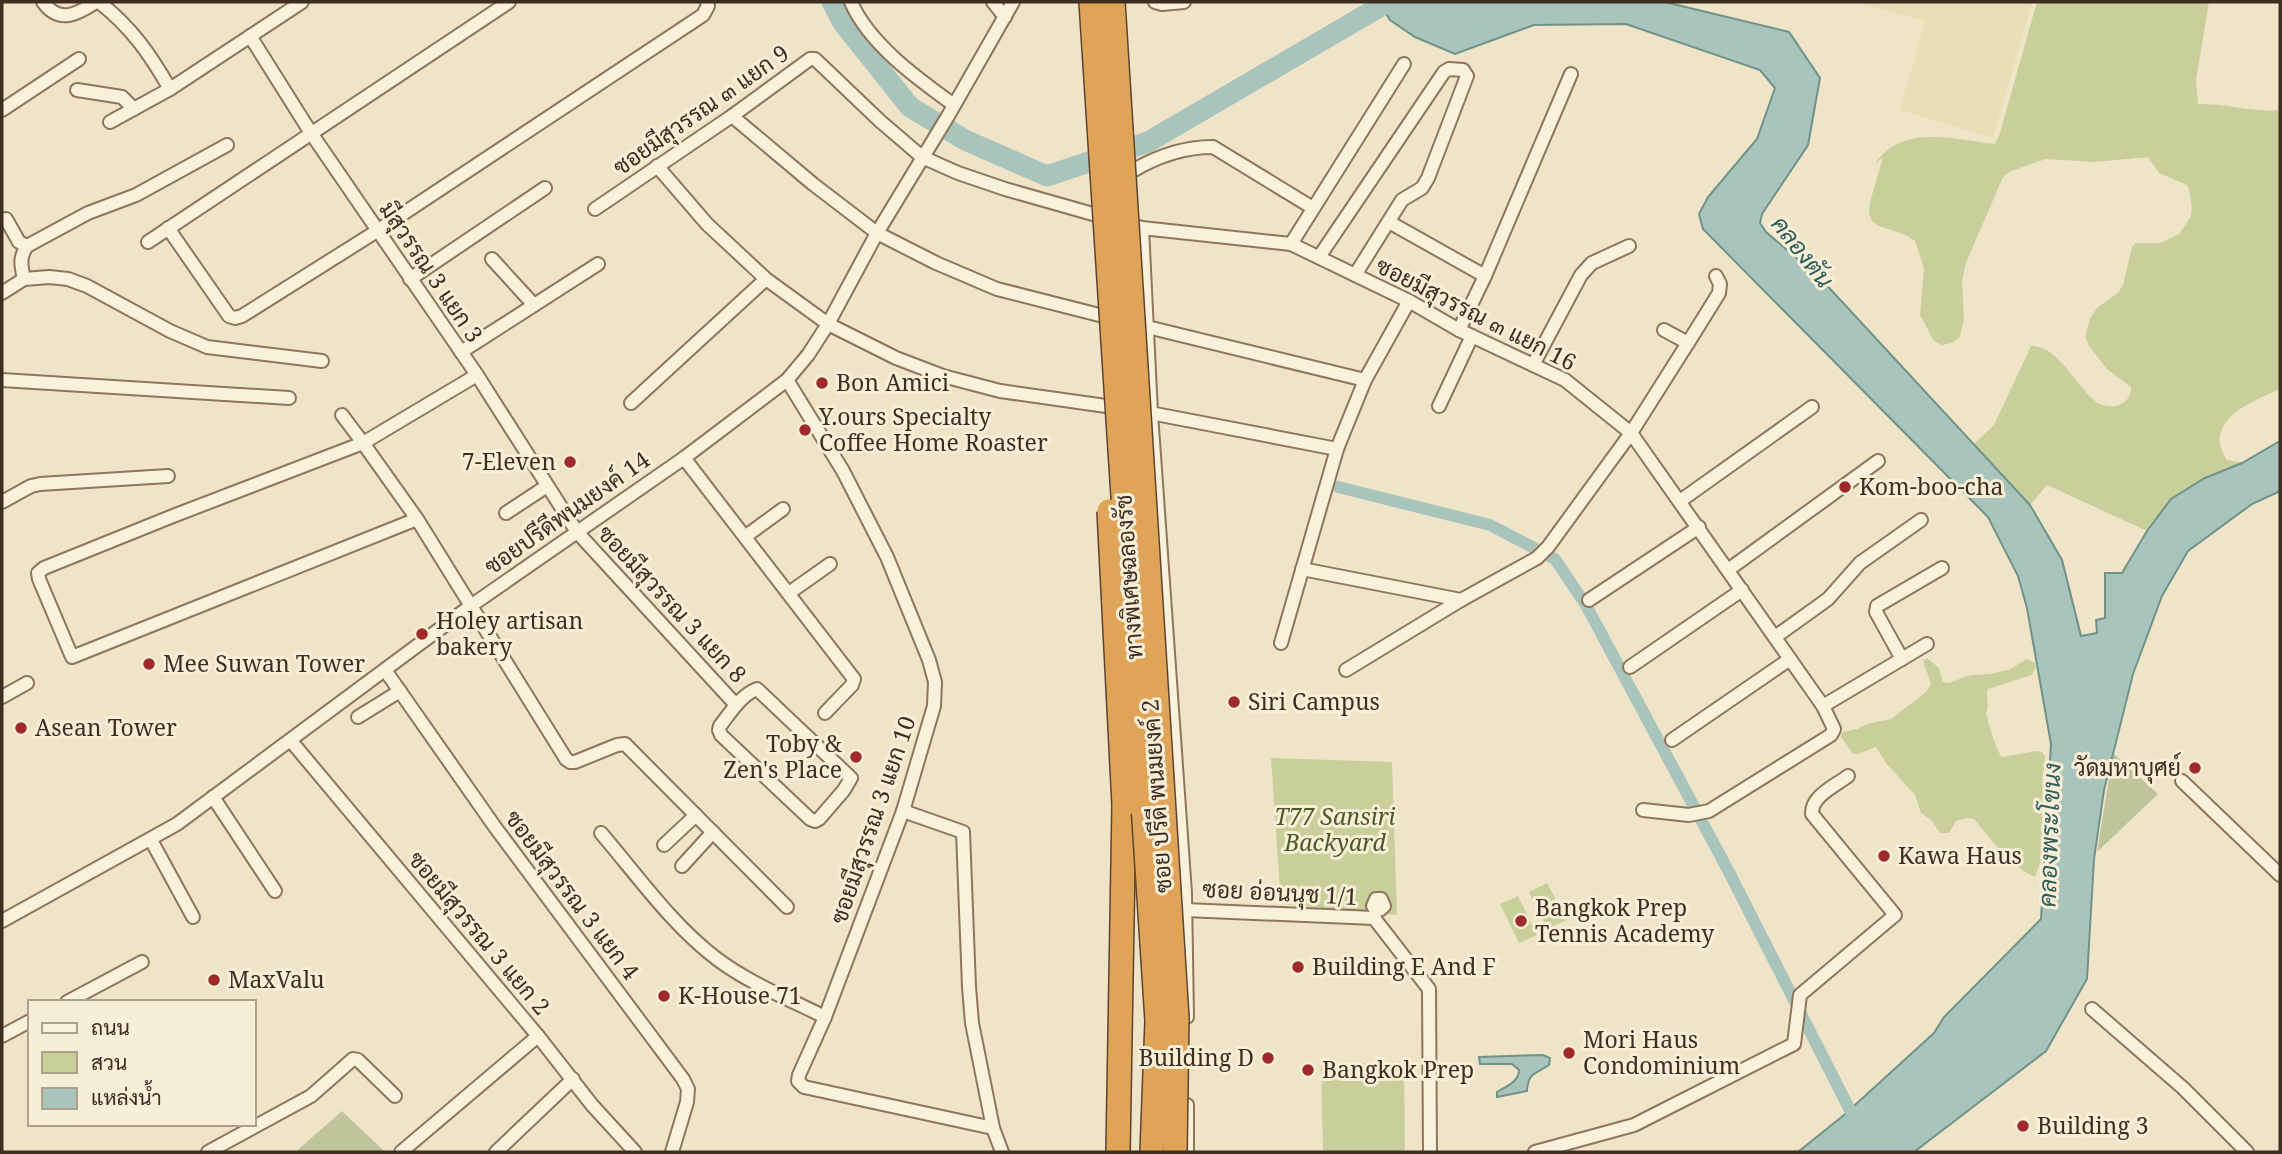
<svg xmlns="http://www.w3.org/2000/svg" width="2282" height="1154" font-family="'Noto Serif',Sarabun,serif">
<rect width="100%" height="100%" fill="#f0e4c8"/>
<path fill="#e6deb5" d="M1853 2H2032L1993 138 1900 110 1925 21Z"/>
<g fill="#c9cf9b">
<path d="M2037 2H2209L2196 80 2198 104C2227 103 2251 113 2280 110V389C2252 402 2201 420 2227 460L2242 463 2205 478 2171 499 2147 531 2047 485 2030 505 1974 444 1994 425 2031 346C2058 344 2078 390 2098 403 2112 411 2132 404 2131 387L2107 369 2089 346 2085 337 2090 318 2098 307 2118 293 2123 285 2132 247 2135 243H2160L2179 234 2190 218 2192 208 2189 189 2187 185 2159 173 2148 157 2094 162 2046 159 2011 171 2003 177 1966 263 1962 281 1964 319 1960 337 1952 343 1942 345 1934 341 1920 315 1924 268 1915 241 1906 235 1879 226 1872 221 1869 212 1870 202 1883 157 1875 164C1902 123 1955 140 1995 144L1999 136Z"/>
<path d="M1927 658 1939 668 1943 682 1948 683 1971 675 1991 674 2010 669 2027 659 2035 663 2036 667 2032 675 1988 689C1985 699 1990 703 1986 714 1989 725 1996 750 2002 757L2037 751 2042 752 2045 756V765L2042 779 2045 798 2042 817 2045 845 2043 855 2035 877C2008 865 1993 841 1974 819L1966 818 1956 821 1949 833H1940L1932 821 1921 813 1915 795 1886 763 1876 747 1859 754H1853L1840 735 1843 732 1857 729 1867 724 1891 719 1926 692 1931 684 1923 661Z"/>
<path d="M1271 758 1392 762 1397 915 1281 904Z"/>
<path d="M1547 883 1567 920 1547 929 1529 892Z"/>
<path d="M1518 896 1537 935 1519 943 1500 904Z"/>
<path d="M1404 1062 1405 1152H1323L1321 1064Z"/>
</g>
<g fill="#bfc49a">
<path d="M2113 753 2158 794 2097 852 2113 754Z"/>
<path d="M342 1111 385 1152H296L300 1148Z"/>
</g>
<g fill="#a9c4bc" stroke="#6f938a" stroke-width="2">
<path d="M1379 2H1665L1789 32 1820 78 1808 145 1762 214 1760 223 1766 232 1821 279 2030 505 2062 560 2081 636 2097 633 2096 620 2105 618V573H2122L2147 531 2171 499 2205 478 2242 463 2280 441V491L2252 504 2188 551 2162 596 2133 674 2104 790 2094 859 2087 979 2046 1051 1914 1152H1798L1844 1115 1934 1033 1944 1017 2041 919 2051 744 2027 608 2018 576 1988 517 1703 229 1699 214 1708 197 1757 139 1775 88 1760 70 1626 24 1534 25 1455 54 1415 37 1390 20Z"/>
<path d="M1543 1055 1550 1058 1549 1065C1534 1075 1528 1073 1527 1091L1497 1097V1092C1505 1087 1519 1082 1519 1070L1512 1064H1480L1479 1057Z"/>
</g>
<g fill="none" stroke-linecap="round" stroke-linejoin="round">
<path stroke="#a9c4bc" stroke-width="12" d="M1338 487 1490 525 1555 559 1587 607 1729 872 1857 1124"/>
<path stroke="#a9c4bc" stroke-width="21" d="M832 2 843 23 910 107 965 140 1047 176 1148 142 1388 2"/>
<g stroke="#8d765c" stroke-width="16">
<g id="street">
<path d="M43 2C59 24 76 15 96 2"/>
<path d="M99 2C131 27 150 54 170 89"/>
<path d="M851 2C869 44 918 79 954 105"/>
<path d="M993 2 1005 17"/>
<path d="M1155 2 1162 4 1184 2"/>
<path d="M250 36 311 133 477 375 577 532 736 705"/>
<path d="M77 90 122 97 134 109"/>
<path d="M2 110 79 59"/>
<path d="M732 116 813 184 877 233 936 263 997 289 1115 319"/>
<path d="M110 122 170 89 302 2"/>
<path d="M657 166 707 224 766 279 828 324 896 358 943 376 1000 391 1120 408"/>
<path d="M1134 170C1158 156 1185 147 1213 147L1313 208"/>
<path d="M595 209 732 116 810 59H815L880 121 922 157 958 173 1005 189 1142 228 1291 244 1409 301 1459 330 1565 380 1631 433 1823 706 1834 729 1831 735 1709 811 1689 815 1643 810"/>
<path d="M6 219 19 242 27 246"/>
<path d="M1389 222 1485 276"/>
<path d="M168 228 229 316 235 318 242 316 377 231 703 15 708 6 707 2"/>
<path d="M1142 228 1151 413 1185 893 1187 1017"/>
<path d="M148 242 509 2"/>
<path d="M1291 244 1404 64"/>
<path d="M1319 257 1444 72 1449 69 1463 70 1467 76 1428 178 1422 188 1402 200 1355 275"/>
<path d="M492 259 534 305"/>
<path d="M24 279C21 266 19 257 27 246L88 213 136 195 227 145"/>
<path d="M410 279 545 188"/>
<path d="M2 293 24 279 49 277 68 279 87 286 170 331 207 347 322 361"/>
<path d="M1143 326 1365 380"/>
<path d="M1459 330 1485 276 1571 74"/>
<path d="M1688 343 1719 293 1720 284 1716 276"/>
<path d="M461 352 598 264"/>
<path d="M1533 365 1581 275 1592 263 1629 246"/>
<path d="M2 380 289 398"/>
<path d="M787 380 843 471 887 557 929 660 935 682 934 706 903 811 825 1017 799 1075 798 1081 804 1087 993 1128"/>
<path d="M631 403 766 279"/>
<path d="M1439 406 1472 336"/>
<path d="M1145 412 1337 449"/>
<path d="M342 415 363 443 477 375"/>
<path d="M684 458 854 679 852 685 825 713"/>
<path d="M1680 501 1812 407"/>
<path d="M2 502 31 486 40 484 168 476"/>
<path d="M506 513 547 486"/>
<path d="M417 519 72 657 39 579 38 573 44 568 173 516 363 443 417 519 566 759 570 762H575L617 745 625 744 787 907"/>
<path d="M746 536 783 509"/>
<path d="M1302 569 1461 600 1537 558 1548 547 1631 433 1686 346 1688 343 1664 330"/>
<path d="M1728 570 1878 461"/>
<path d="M789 593 830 564"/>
<path d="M1589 600 1699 527"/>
<path d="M1775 637 1828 599 1860 563 1921 520"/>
<path d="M1281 643 1337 449 1365 380 1409 301"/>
<path d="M1902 659 1876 612 1877 606 1942 568"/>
<path d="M1630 667 1742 590"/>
<path d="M385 670 495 827 683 1079 688 1089 687 1102 672 1152"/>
<path d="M1346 670 1461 600"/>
<path d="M757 689 851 778 844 790 819 819 815 821 810 819 721 735 719 730 720 726C730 713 741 695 757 689Z"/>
<path d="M2 697 27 683"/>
<path d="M1823 706 1927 644"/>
<path d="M358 717 400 691"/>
<path d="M1672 740 1790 659"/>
<path d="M291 741 538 1036 592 1105 635 1152"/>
<path d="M2182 781 2280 875"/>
<path d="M213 797 275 891"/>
<path d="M903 811 963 832 969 987 972 1023 993 1128 1002 1152"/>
<path d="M601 833C637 875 672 925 717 959 749 983 789 999 825 1017"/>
<path d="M151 840 193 917"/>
<path d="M664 845 696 815"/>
<path d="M682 866 713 832"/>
<path d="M1185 910 1374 918 1429 989 1430 1152"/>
<path d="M1374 918 1376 910 1373 906 1376 899H1381L1384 906 1381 909 1376 910"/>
<path d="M2 921 177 824 472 605 684 458 787 380 808 355 828 324 877 233 948 116 1013 2"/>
<path d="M67 1002 142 962"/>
<path d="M2092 1009 2183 1088 2247 1152"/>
<path d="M2 1036 30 1021"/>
<path d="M208 1152 311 1096 353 1059 358 1060 395 1096"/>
<path d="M401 1152 538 1036"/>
<path d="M496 1152 573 1079"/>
<path d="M1187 1152V1105"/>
<path d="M1535 1152 1634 1125 1794 1044 1800 995 1895 915 1812 814C1811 796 1835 786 1848 776"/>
</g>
</g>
<g stroke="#5b4430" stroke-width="26">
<path id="highway" d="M1118 1152 1124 805"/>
</g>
<use href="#street" stroke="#faf1dc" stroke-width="12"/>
<use href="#highway" stroke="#e0a458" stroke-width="23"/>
<g stroke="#5b4430" stroke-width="26" stroke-linecap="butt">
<g id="highway-bridge">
<path d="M1091 2 1157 1021 1152 1152"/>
<path d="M1113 2 1177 1018 1175 1152"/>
<path d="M1109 511 1124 805"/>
</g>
</g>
<use href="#highway-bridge" stroke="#e0a458" stroke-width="23"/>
</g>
<g fill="#9e2a2b" stroke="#f7eed8" stroke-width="2.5">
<circle cx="822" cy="383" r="7"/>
<circle cx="805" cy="430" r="7"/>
<circle cx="570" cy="462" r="7"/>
<circle cx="1845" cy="487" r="7"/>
<circle cx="422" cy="634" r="7"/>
<circle cx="149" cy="664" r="7"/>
<circle cx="1234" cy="702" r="7"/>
<circle cx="21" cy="728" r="7"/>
<circle cx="856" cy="757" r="7"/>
<circle cx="2195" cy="768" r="7"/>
<circle cx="1884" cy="856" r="7"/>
<circle cx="1521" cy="921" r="7"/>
<circle cx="1298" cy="967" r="7"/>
<circle cx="214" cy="980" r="7"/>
<circle cx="664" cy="996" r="7"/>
<circle cx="1569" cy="1053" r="7"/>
<circle cx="1268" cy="1058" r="7"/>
<circle cx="1308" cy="1070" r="7"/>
<circle cx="2023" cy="1126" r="7"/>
</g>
<g text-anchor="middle" stroke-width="6" stroke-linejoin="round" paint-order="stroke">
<g font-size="23" fill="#3d2e20" stroke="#f7eed8">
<text transform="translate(701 110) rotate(-35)" y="8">ซอยมีสุวรรณ ๓ แยก 9</text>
<text transform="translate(431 272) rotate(56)" y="8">มีสุวรรณ 3 แยก 3</text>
<text transform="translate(1476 314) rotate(27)" y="8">ซอยมีสุวรรณ ๓ แยก 16</text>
<text transform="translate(567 513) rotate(-35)" y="8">ซอยปรีดีพนมยงค์ 14</text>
<text transform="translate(1129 577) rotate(-94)" y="8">ทางพิเศษฉลองรัช</text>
<text transform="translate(672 604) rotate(47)" y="8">ซอยมีสุวรรณ 3 แยก 8</text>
<text transform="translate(1157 796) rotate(-94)" y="8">ซอย ปรีดี พนมยงค์ 2</text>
<text transform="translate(873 820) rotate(-71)" y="8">ซอยมีสุวรรณ 3 แยก 10</text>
<text transform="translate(1280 893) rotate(3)" y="8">ซอย อ่อนนุช 1/1</text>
<text transform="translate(572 895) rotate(53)" y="8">ซอยมีสุวรรณ 3 แยก 4</text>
<text transform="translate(479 933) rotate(50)" y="8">ซอยมีสุวรรณ 3 แยก 2</text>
</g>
<g font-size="23" fill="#3d2e20" stroke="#f7eed8" text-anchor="start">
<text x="836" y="391">Bon Amici</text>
<text x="819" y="425">Y.ours Specialty<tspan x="819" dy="26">Coffee Home Roaster</tspan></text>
<text x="556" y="470" text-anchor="end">7-Eleven</text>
<text x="1859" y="495">Kom-boo-cha</text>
<text x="436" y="629">Holey artisan<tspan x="436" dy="26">bakery</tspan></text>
<text x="163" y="672">Mee Suwan Tower</text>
<text x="1248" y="710">Siri Campus</text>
<text x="35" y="736">Asean Tower</text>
<text x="842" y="752" text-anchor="end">Toby &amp;<tspan x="842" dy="26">Zen's Place</tspan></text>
<text x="2181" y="776" text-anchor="end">วัดมหาบุศย์</text>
<text x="1898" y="864">Kawa Haus</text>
<text x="1535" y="916">Bangkok Prep<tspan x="1535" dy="26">Tennis Academy</tspan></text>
<text x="1312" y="975">Building E And F</text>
<text x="228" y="988">MaxValu</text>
<text x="678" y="1004">K-House 71</text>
<text x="1583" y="1048">Mori Haus<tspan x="1583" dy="26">Condominium</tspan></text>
<text x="1254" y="1066" text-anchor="end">Building D</text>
<text x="1322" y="1078">Bangkok Prep</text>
<text x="2037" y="1134">Building 3</text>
</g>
<g font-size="23" font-style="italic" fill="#4d5a26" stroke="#f7eed8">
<text x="1335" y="825">T77 Sansiri<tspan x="1335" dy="26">Backyard</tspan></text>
</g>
<g font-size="24" font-style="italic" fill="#2f5d5a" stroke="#f7eed8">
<text transform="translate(1802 252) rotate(52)" y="8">คลองตัน</text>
<text transform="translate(2050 835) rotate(-88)" y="8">คลองพระโขนง</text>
</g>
</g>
<rect width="2282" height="1154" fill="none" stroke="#3d2e20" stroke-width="7"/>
<rect x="28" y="1000" width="228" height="126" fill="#f7eed8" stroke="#ada18e" stroke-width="2"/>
<rect x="42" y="1023" width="35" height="10" fill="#faf1dc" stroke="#ada18e" stroke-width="2"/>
<text x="91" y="1035" font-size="21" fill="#3d2e20">ถนน</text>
<rect x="42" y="1052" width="35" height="21" fill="#c9cf9b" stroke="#ada18e" stroke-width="2"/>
<text x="91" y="1070" font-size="21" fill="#3d2e20">สวน</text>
<rect x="42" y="1088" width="35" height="21" fill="#a9c4bc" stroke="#ada18e" stroke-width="2"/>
<text x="91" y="1105" font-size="21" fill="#3d2e20">แหล่งน้ำ</text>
</svg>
